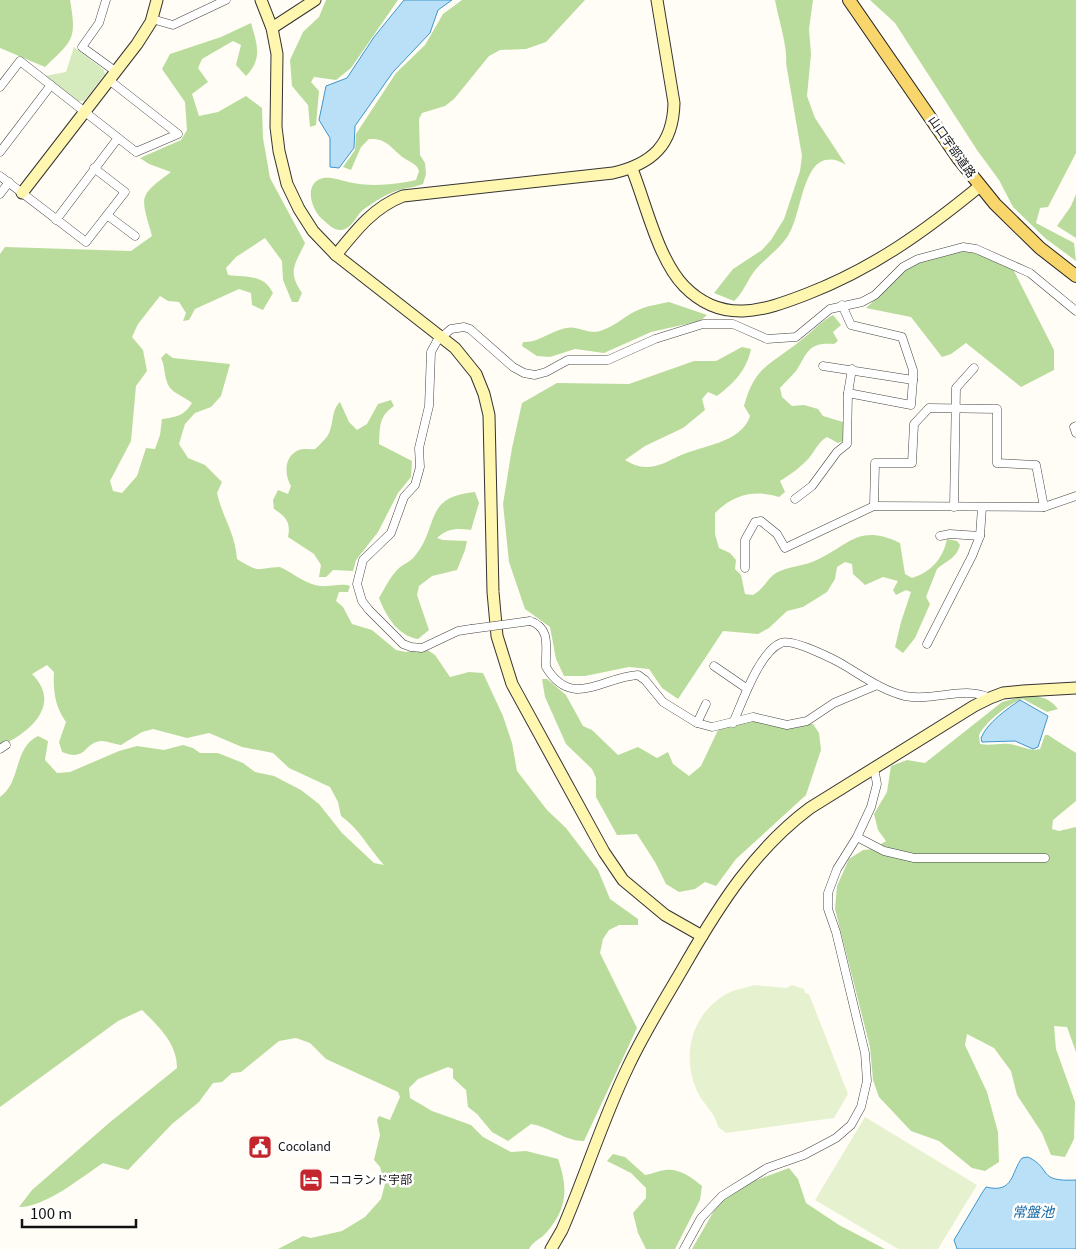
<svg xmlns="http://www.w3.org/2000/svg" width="1076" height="1249" font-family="Georgia,'Noto Sans JP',serif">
<rect width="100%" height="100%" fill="#fffdf5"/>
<path fill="#d5ebbd" d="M74 47 104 70 105 74 84 101H78L45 76 66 72Z"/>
<g fill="#b9dc9c">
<path d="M0 0H70C77 40 73 40 45 67L0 48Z"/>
<path d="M326 0H398L351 68 336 80 314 77 311 82 319 91 316 125 310 127 308 105 292 86 290 60 303 32 319 17Z"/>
<path d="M462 0H585L546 42 526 49 500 50 489 56 454 99 445 106 422 113 419 119 420 155 425 163 426 174 423 184C413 188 403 188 393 192 383 196 373 203 364 209 356 215 353 228 342 230 333 231 326 222 320 217 312 208 305 188 318 180 327 175 339 180 348 182 369 187 395 185 416 180L419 171C416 163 411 163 404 158 391 149 388 138 369 139L361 147 351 170 343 167 355 150 356 134 396 73 425 45 443 14Z"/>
<path d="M775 0H813L809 29 811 54 807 96 815 118 846 165C835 157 821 157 813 169 802 185 799 213 791 230 783 248 764 258 753 273 746 283 743 293 734 301L714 293 733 269 762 250 771 240 784 219 800 171 802 156 786 63C788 48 778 17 775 0Z"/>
<path d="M870 0H1076V153L1048 207 1040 208 1036 223 1074 243 1076 261 1045 238 1013 207 999 180 977 150 895 23Z"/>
<path d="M251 23C257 44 263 59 246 76L236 65 241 45 233 41 202 59 198 68 208 82 192 94 199 116 218 112 246 96 262 108 263 138 270 178 305 243C295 265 287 271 302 293L298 302H292L283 280 282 261 265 238 236 257 226 268 228 275C247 278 263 273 273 293L263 310 252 305 251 293 239 289 195 309 189 320 183 321 186 313 179 302 168 301 160 296 138 324 132 337 143 350 147 371 136 386 131 441 110 481 113 491 122 493 137 476 146 448 155 449 160 435 162 419C176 417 184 416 192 403 184 396 170 393 167 382 164 374 165 366 161 358L166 353 173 358 230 364 221 396 211 407 195 413 185 424 179 444 188 458 205 465 222 482 217 493C223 519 235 532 237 559 261 574 256 568 280 567 293 573 307 585 321 586 332 587 340 583 350 586L348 592H339L336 601 343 607 352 624 372 630 396 650 406 652 426 649 435 655 450 677 469 672 483 673 503 716 512 743 517 771 547 810 566 828 598 870 610 899 638 919V925H619L609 930 603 939 600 953 637 1028 584 1141C565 1141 550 1127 531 1124L508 1141 492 1132 477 1114 468 1107 466 1090 453 1078V1069L448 1067 418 1079 409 1088 410 1098 432 1111 471 1125 483 1137 511 1152 526 1151 558 1159C568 1188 568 1208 546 1233 541 1239 533 1241 529 1249H278L303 1236 311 1238 342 1231 365 1217 381 1199 385 1184 380 1167 374 1160 380 1135 377 1120 379 1116 390 1120 400 1097 398 1092 326 1059 310 1043 296 1038 279 1041 241 1072 232 1073 222 1082 213 1083 199 1102 172 1124 128 1170 103 1163C80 1178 46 1207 19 1207L32 1190 109 1123 177 1068C177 1043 159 1027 142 1010L118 1021 0 1107V797C22 781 13 748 38 736L48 741 45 760 57 773 70 772 119 751 137 746 164 750 183 745 193 748 200 753H218L243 763 255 772 274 776 301 790 319 804 342 833 374 863 384 865C369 849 359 828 341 816L338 802 330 787 289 768 273 753 242 747 209 733 187 738 153 729 142 732 121 745C114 744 107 741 101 741 83 743 87 762 62 752L59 742 66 722C55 707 53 691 54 672L47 665 32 674C63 705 29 733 0 746V254L5 247 131 251 152 236C141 196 137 197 171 172L149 164 140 158 181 140 187 130 185 102 162 69 170 54 221 37Z"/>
<path d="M1076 194V238L1057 226 1071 206Z"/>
<path d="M968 251 1012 267 1054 350V370L1021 387 966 343 951 354 942 357 911 317 866 308C879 297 889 283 902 272 920 256 945 254 968 251Z"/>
<path d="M669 302 707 315 700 321 651 332 604 353 575 349 550 357 537 356 522 346 523 342C539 343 550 331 566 328 579 325 589 336 603 330 617 325 628 313 643 308 651 305 661 304 669 302Z"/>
<path d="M833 315 841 325 833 332 838 341 834 344C807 342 808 353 796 371 791 377 785 382 780 388L782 397 792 406 804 405 818 409 823 416 843 422V441L838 443 827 437C818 442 815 451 809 458 800 468 791 474 780 481L785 492 779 497C754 489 733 495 715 513V534L719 548 730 553 736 560 735 569 741 575 745 594 753 595C762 590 765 583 772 576 782 567 799 567 812 562 848 548 856 522 900 543L905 574 912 578C931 572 943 559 947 539L957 541 960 545C956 559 947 560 937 569L926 597 930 604 915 638 903 653 895 647 901 622 911 592 906 590 896 595 893 590 898 581 883 577 865 585 853 574 852 564 845 562 837 567 835 579 827 592 803 607 787 611 769 628 758 634 723 631 678 699 662 688 649 669 629 667 585 676H564L556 659 550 627 525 609 509 562 503 504 512 448 522 403 557 383 629 384 694 361H716L742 347 751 349C747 370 733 384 717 396L708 392 702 399 705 410 683 428 645 446 625 460C632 464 638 467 646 467 659 467 668 461 679 456 700 446 742 443 750 416L744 406C755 365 771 365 800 341 812 332 820 322 833 315Z"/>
<path d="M391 400 394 406C379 416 380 426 379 444L412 461 411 477 398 493 378 532 356 560 353 571 333 570 326 577H319L321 565 314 554 288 537C291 522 286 517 274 509L273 500 278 490 288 494 291 486C284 474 284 456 299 450 304 448 311 450 315 449 318 447 324 440 326 438 335 427 330 411 340 402L349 422 357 430 367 424 378 404Z"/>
<path d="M475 492 479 503 471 530C458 528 447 528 437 538L443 540 467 541 465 550 457 570 432 576 419 586 417 595 429 630 418 639C398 636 386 616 379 598 385 588 390 577 398 569 403 564 410 562 414 557 440 527 422 497 475 492Z"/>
<path d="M542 679H547L566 695 583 726 592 730 618 755 638 747 657 758 668 752 673 764 689 776 701 766 718 730 750 719 764 722 813 724 819 733 821 750 806 795 736 859 716 886 705 882 695 889 679 892 666 884 655 862 637 834 617 835 596 797V778L592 769 566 744 545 697Z"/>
<path d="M1024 696C1039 696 1049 697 1058 709L1047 712 1023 699C1012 701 982 724 979 736 979 737 980 742 980 744 992 746 998 743 1009 744 1020 745 1029 752 1040 749L1045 735H1048L1076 753V801L1053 820 1052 829 1059 831 1076 827V1052L1067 1027 1054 1026 1056 1049 1075 1102 1074 1139 1065 1157 1051 1155 1042 1133 1017 1095 1011 1071 994 1048 967 1034 965 1045 987 1092 998 1132 999 1162 985 1171 972 1168 939 1141 911 1131 879 1097 873 1080 870 1047 835 909 837 886 849 859 863 850 873 849 886 841 878 830 874 814 887 792 891 766 907 760 925 763 1002 702Z"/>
<path d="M613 1154 625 1157 645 1175C652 1174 658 1171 665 1170 679 1168 691 1177 702 1186L700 1200 675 1249H646L638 1233 633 1213 646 1198V1188L631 1173 607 1161Z"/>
<path d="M789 1168 798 1179 806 1203 839 1225 885 1249H692L719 1202 754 1181Z"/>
</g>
<g fill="#e6f2cf">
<path d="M754 985 786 988 792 985 804 989 805 993 809 994 848 1094 834 1118 726 1133 718 1127C715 1113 706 1107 699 1095 680 1058 690 1014 728 993 736 989 746 988 754 985Z"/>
<path d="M865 1117 977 1185 938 1249H898L815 1200Z"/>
</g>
<g fill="#b9e0f7" stroke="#3f96cf">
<path d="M404 0H452L438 10 430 33 393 72 355 126 354 148 339 168 330 167V138L319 120 326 86 347 78 374 37Z"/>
<path d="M1020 700 1048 716 1038 747 1033 749 1015 741 982 742 981 738C987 723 1007 709 1020 700Z"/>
<path d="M1028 1157C1053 1169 1036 1182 1076 1180V1249H957L954 1240 982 1193 986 1187C1014 1194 1011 1172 1022 1158Z"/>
</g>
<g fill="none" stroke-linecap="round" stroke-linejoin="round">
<g stroke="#444" stroke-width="9">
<g id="street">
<path d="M106 0 99 23 82 47 115 71"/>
<path d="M152 19 173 25 226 0"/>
<path d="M0 87 20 61 136 152 178 134 109 80"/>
<path d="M0 152 51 85"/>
<path d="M0 176 86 242 125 192 94 168"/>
<path d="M0 194 9 182"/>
<path d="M107 215 135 236"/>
<path d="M56 220 118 138"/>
<path d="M823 366 913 380V370L902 337 851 325 842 305"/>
<path d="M848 393 911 405 913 380"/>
<path d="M1076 426 1074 427 1076 433"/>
<path d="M795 499 812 486 837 452 847 444 848 393 852 369"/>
<path d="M874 506 875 463H912L914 424 929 408 997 409V463L1036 465 1044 507"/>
<path d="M954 507 956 388 974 368"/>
<path d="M940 536 950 534 980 536"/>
<path d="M745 568V540L755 522 761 521 777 534 785 548 874 506 1044 507 1076 496"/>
<path d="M530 621C552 628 545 649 546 667 572 710 602 677 638 675L645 680 663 702 697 723 712 727 753 717 787 725 807 721 834 703 877 685"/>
<path d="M471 629 458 631 422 648 411 647 403 644 369 610 362 601 357 584 363 560 391 533 404 497 415 485 420 467 419 448 429 406 431 352 437 341 451 329 464 327 470 329 513 367 524 373 535 375 546 372 568 360H608L655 339 703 324H733L767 339 796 337 830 309 862 302 875 295 903 267 918 259 963 247 976 249 1030 273 1076 311"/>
<path d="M927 644 972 556 980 536 982 507"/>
<path d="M714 666 746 688"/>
<path d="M697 723 706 704"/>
<path d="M733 723C742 703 759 652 781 643 792 638 836 660 847 667 865 678 884 691 905 696 934 702 963 685 990 698"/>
<path d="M0 749 6 745"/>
<path d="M857 837 884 851 914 858H1045"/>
<path d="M684 1249 701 1218 722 1196 767 1168 804 1155 836 1138 851 1125 861 1107 867 1081 865 1053 836 932 828 909V893L837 869 857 837 871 807 877 784 874 768"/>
</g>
</g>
<g stroke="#333" stroke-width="13">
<g id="secondary">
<path d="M261 0 272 28 277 54 276 127 279 151 287 184 299 209 313 231 336 255 455 348 476 374 484 394 489 415 493 592 497 636 512 684 604 852 623 880 665 915 702 936"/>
<path d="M272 28 315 0"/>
<path d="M632 169C646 204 658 259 684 286 722 325 763 311 807 294 874 268 925 231 980 186"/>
<path d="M22 193 137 44 151 22 157 0"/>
<path d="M336 255C356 230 374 207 403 196L613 173C652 164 673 145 674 103L657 0"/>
<path d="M551 1249 562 1230C585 1177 602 1121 627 1069 644 1032 666 998 686 963 720 904 755 849 810 808L974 706 990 698 1003 693 1023 691 1076 688"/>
</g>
</g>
<g stroke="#222" stroke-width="14">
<path id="primary" d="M849 0 958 158 995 204 1040 248 1076 276"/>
</g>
<use href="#street" stroke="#fff" stroke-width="8"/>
<use href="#secondary" stroke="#fff6b0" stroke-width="11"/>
<use href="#primary" stroke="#f9d66b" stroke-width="12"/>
<g stroke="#444" stroke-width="9" stroke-linecap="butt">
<path id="street-bridge" d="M471 629 530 621"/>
</g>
<use href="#street-bridge" stroke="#fff" stroke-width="8"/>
</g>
<defs>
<g id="civic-square" transform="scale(1.25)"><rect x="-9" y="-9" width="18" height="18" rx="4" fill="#c4262e" stroke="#fff"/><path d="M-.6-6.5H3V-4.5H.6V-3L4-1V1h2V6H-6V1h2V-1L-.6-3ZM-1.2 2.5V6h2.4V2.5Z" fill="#fff"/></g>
<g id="hotel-square" transform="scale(1.25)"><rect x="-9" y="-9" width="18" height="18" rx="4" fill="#c4262e" stroke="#fff"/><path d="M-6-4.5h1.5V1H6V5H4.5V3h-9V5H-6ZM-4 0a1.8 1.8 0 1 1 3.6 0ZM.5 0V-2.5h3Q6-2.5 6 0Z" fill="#fff"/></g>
</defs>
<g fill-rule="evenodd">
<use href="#civic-square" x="260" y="1147"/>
<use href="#hotel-square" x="311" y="1180"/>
</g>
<g text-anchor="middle" stroke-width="5" stroke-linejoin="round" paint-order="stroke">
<g font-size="12" fill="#111" stroke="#fff">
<text transform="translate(952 147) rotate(55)" y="4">山口宇部道路</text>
</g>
<g font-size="12" fill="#111" stroke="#fff" text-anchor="start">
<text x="278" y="1151">Cocoland</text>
<text x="328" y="1184">ココランド宇部</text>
</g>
<g font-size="14" font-style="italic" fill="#1768a6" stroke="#fff">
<text x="1033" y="1217">常盤池</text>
</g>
</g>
<path d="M22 1219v8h114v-8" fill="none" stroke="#111111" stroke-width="2.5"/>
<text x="30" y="1219" font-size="15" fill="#111111" stroke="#ffffff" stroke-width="4" paint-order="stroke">100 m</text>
</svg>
